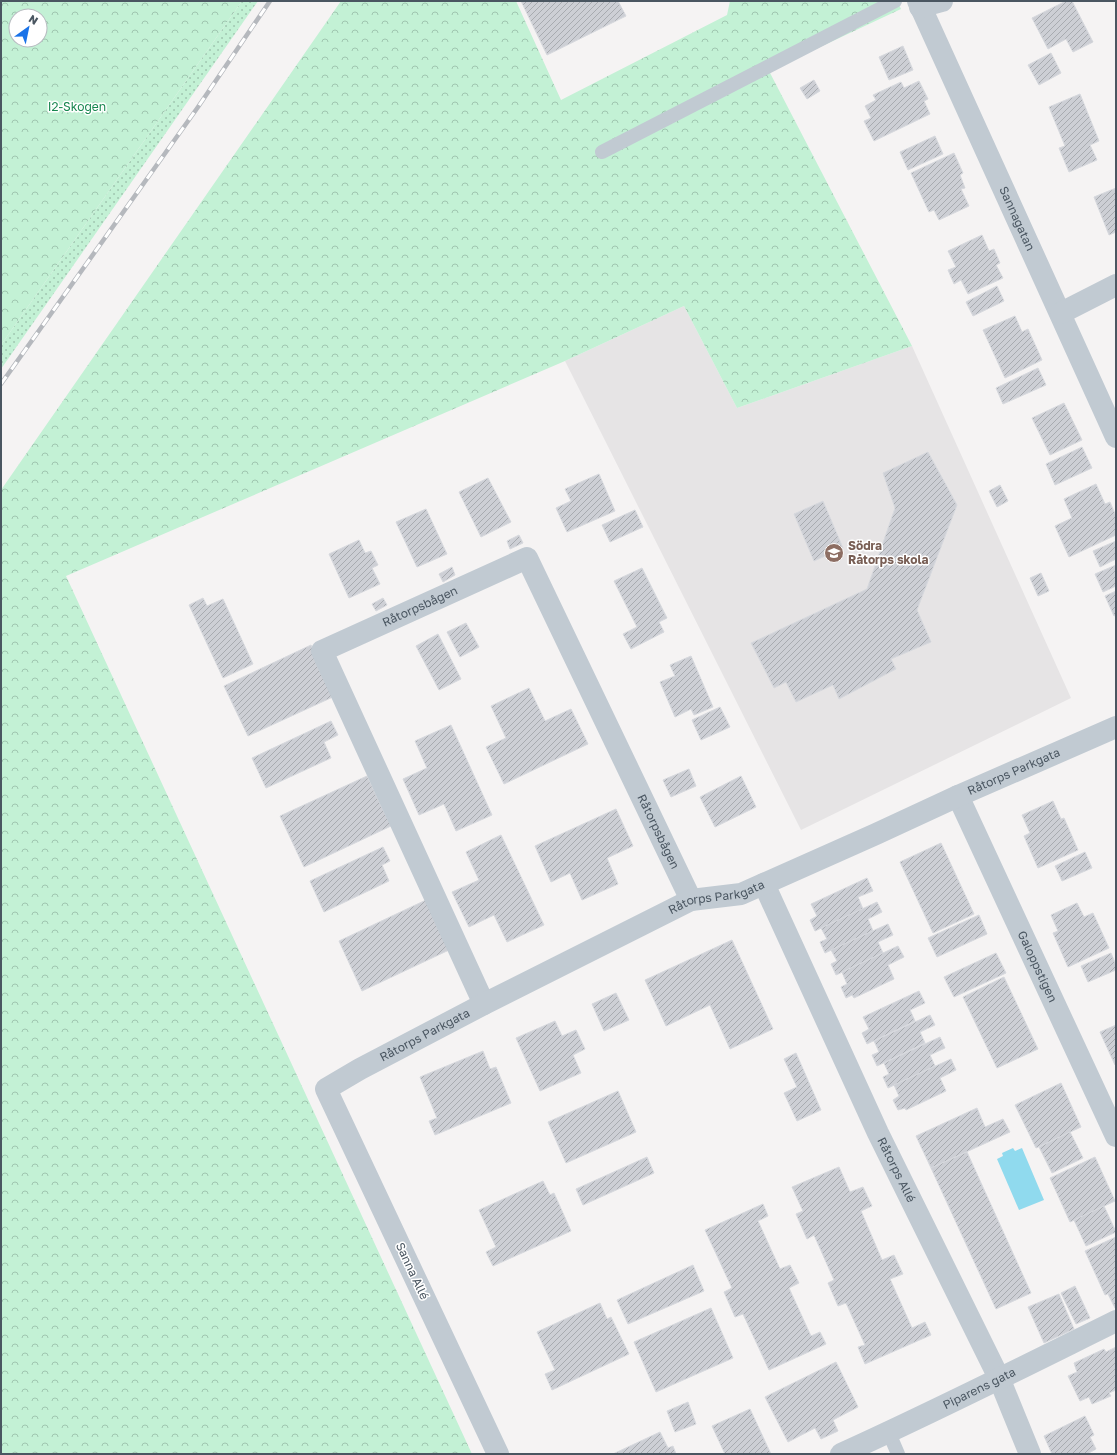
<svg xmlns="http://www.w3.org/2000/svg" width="1117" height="1455" font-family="'Golos Text',sans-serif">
<defs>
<pattern id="grass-dots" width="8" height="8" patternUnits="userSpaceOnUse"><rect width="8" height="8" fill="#c3f1d5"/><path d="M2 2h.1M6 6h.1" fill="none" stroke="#a0c6b0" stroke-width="1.8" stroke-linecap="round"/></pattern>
<pattern id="forest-crowns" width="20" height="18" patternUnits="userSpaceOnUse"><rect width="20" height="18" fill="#c3f1d5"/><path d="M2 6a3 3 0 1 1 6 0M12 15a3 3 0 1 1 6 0" fill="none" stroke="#a0c6b0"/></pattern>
<pattern id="building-hatch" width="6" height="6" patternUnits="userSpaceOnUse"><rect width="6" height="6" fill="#cdcfd5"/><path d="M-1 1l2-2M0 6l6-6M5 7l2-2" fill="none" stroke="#a8abb0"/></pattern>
</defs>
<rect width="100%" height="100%" fill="#f5f3f3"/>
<path fill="#e6e4e5" d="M684 306 737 408 912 346 1071 698 801 830 565 361Z"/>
<path fill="url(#grass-dots)" d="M242 1H258L1 369V345Z"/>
<g fill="url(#forest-crowns)" fill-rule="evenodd">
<path d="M1 1H242L1 345ZM16 16H40V40H16Z"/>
<path d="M341 1H516L561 100 727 15 730 1H897L901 9 769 71 912 346 737 408 684 306 565 361 66 576 472 1454H1V490Z"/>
</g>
<path fill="#90daee" d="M1013 1148 1015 1151 1022 1148 1044 1200 1019 1210 997 1159 1003 1156 1002 1153Z"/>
<g fill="url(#building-hatch)" stroke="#d7d9de">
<path d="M521 1H618L626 16 547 55Z"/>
<path d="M1066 1H1072L1093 42 1073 52 1066 39 1048 49 1032 18Z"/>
<path d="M903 46 913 70 889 80 879 57Z"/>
<path d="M1051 53 1061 73 1039 85 1028 65Z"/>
<path d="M814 80 820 91 807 99 800 88Z"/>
<path d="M919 81 928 99 924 101 930 114 874 141 864 121 871 118 865 106 876 100 873 95 901 82 904 88Z"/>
<path d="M1080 94 1099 141 1090 145 1097 160 1069 172 1059 148 1065 146 1049 107Z"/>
<path d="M935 136 943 154 908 170 900 152Z"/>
<path d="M954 153 963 173 960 175 965 188 961 189 969 206 939 220 934 210 929 212 911 173Z"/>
<path d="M1116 188V232L1109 235 1094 197Z"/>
<path d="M982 235 989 251 994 249 1000 263 996 265 1003 278 968 294 961 280 954 284 948 270 956 267 948 251Z"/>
<path d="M997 286 1004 301 973 316 966 302Z"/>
<path d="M1015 316 1022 332 1028 329 1042 360 1005 378 983 330Z"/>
<path d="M1038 368 1046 385 1003 404 996 388Z"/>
<path d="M1064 403 1082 440 1050 455 1032 418Z"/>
<path d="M1082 447 1092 468 1055 485 1046 464Z"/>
<path d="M928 452 957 505 917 610 931 642 891 659 896 669 839 699 833 685 796 702 786 682 774 688 751 643 867 589 895 508 883 473Z"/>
<path d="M599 474 615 511 567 532 556 508 571 501 565 489Z"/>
<path d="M488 478 511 522 481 537 459 492Z"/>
<path d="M1096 484 1105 504 1110 502 1116 516V535L1069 557 1055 526 1072 518 1064 499Z"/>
<path d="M1000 485 1008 501 997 507 989 491Z"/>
<path d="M823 501 843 548 814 561 794 514Z"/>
<path d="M426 509 447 554 417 567 396 522Z"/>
<path d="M635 510 643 527 610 542 602 525Z"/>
<path d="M519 535 523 543 510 549 507 541Z"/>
<path d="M359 540 365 553 371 551 378 565 372 568 380 584 349 598 329 554Z"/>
<path d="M1116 541V559L1100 567 1093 551Z"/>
<path d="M1116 565V586L1103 592 1095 574Z"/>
<path d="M452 567 455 575 443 582 439 574Z"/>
<path d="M642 568 667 618 659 622 664 632 631 649 623 634 637 627 614 581Z"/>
<path d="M1041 573 1049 591 1038 596 1030 578Z"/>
<path d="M1116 591V615L1114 616 1105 596Z"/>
<path d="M203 598 207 606 223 599 253 664 223 678 189 605Z"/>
<path d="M383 598 387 605 376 611 372 604Z"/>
<path d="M466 623 479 647 460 657 447 632Z"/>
<path d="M438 634 461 679 439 690 416 646Z"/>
<path d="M311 645 335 696 248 736 224 686Z"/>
<path d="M691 656 713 707 694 715 691 709 675 717 660 682 675 676 670 665Z"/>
<path d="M529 688 545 721 571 709 588 744 504 784 486 747 506 738 491 706Z"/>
<path d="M720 707 730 727 701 740 692 720Z"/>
<path d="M331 721 338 735 324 742 331 758 266 788 252 758Z"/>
<path d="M451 725 492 815 456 831 444 804 419 815 403 779 427 768 415 741Z"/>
<path d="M689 769 696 786 671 797 663 780Z"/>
<path d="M367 776 391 826 304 867 280 816Z"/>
<path d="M741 776 756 807 715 827 700 797Z"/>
<path d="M1053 801 1061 819 1064 818 1078 850 1038 868 1024 836 1030 833 1022 815Z"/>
<path d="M616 809 633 846 607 858 618 884 582 900 570 873 551 882 535 846Z"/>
<path d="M501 835 544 925 507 942 494 915 469 927 452 892 479 880 466 852Z"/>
<path d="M941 843 974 914 933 933 900 862Z"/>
<path d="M383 847 390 861 382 865 389 881 324 912 310 881Z"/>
<path d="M1085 852 1092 868 1062 881 1055 866Z"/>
<path d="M867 878 873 891 858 897 863 909 815 931 810 920 817 916 811 904Z"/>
<path d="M426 900 449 950 362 991 339 941Z"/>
<path d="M877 902 882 912 868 919 873 931 825 953 820 942 827 939 821 928Z"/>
<path d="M1077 903 1084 917 1093 913 1109 948 1068 967 1053 933 1058 931 1051 915Z"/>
<path d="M979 915 987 934 937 957 928 938Z"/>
<path d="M888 924 893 935 878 942 883 953 836 975 831 964 837 961 831 950Z"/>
<path d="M732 940 773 1029 730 1049 710 1005 666 1026 645 980Z"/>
<path d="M898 946 904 957 888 965 894 979 854 998 852 995 846 998 841 987 847 984 842 972Z"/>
<path d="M996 953 1006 973 954 997 944 977Z"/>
<path d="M1111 953 1116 965V970L1088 982 1081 966Z"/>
<path d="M1004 977 1038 1049 997 1068 963 997Z"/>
<path d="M919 991 925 1003 910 1010 915 1021 867 1044 862 1033 869 1029 863 1017Z"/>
<path d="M616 993 629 1020 604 1031 592 1004Z"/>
<path d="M930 1015 935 1025 920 1032 925 1043 877 1066 872 1055 879 1052 874 1041Z"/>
<path d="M555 1021 562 1036 576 1030 585 1049 573 1055 581 1073 540 1091 516 1038Z"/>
<path d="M1116 1025V1064L1115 1065 1100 1032Z"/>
<path d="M940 1037 945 1048 930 1055 935 1066 888 1088 883 1077 889 1074 884 1063Z"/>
<path d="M483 1051 490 1069 496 1067 511 1103 435 1135 429 1121 437 1118 420 1077Z"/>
<path d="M796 1053 821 1110 797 1121 784 1093 797 1087 784 1059Z"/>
<path d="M951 1059 956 1070 940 1078 946 1091 906 1110 905 1108 898 1110 893 1100 899 1096 894 1085Z"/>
<path d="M1061 1083 1081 1127 1036 1148 1015 1105Z"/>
<path d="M618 1091 636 1132 566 1163 548 1122Z"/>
<path d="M977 1108 985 1127 1003 1119 1010 1132 931 1168 916 1136Z"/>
<path d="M1070 1132 1083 1158 1052 1173 1039 1147Z"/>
<path d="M967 1152 1031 1293 996 1309 931 1168Z"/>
<path d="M647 1157 654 1173 583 1205 576 1189Z"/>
<path d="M1095 1157 1115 1201 1070 1222 1050 1178Z"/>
<path d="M839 1167 850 1192 863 1187 872 1206 861 1211 882 1260 894 1255 903 1274 890 1279 912 1328 925 1322 931 1335 865 1364 858 1347 865 1345 846 1303 838 1306 828 1283 834 1280 814 1235 807 1239 796 1214 803 1211 792 1187Z"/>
<path d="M543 1181 550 1195 554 1193 571 1231 493 1266 486 1252 496 1247 479 1210Z"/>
<path d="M763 1204 768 1216 758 1221 780 1269 790 1265 799 1283 789 1288 811 1336 820 1332 826 1344 769 1370 743 1314 735 1317 724 1292 732 1288 705 1230Z"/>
<path d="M1104 1206 1116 1232 1086 1246 1074 1220Z"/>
<path d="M1116 1237V1290L1105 1295 1085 1251Z"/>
<path d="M693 1265 704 1291 628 1324 617 1300Z"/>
<path d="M1075 1286 1090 1318 1076 1324 1061 1293Z"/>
<path d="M1116 1290V1308H1115L1108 1294Z"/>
<path d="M1059 1294 1074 1329 1044 1343 1028 1307Z"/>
<path d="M600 1303 607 1319 611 1317 629 1354 552 1390 545 1374 555 1370 537 1332Z"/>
<path d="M711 1308 733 1358 656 1392 634 1342Z"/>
<path d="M1116 1347V1390L1109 1393 1111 1396 1092 1404 1089 1397 1080 1401 1068 1376 1077 1372 1074 1363 1104 1349 1106 1352Z"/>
<path d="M836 1362 858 1407 833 1420 838 1431 821 1439 815 1428 788 1442 765 1397Z"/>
<path d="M688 1402 696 1424 675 1432 667 1411Z"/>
<path d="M750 1409 771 1454H725L712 1426Z"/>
<path d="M1085 1416 1094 1435 1090 1437 1096 1449 1089 1453V1454H1052L1044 1436Z"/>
<path d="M660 1432 668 1448 673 1446 676 1454H613Z"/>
</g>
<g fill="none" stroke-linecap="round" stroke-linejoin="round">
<g stroke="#c1cad2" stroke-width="14">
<path d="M602 152 895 1"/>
<path d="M889 1433 898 1454"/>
</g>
<g stroke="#c1cad2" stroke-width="22">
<path id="s1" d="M918 1 1116 437"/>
<path d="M920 7 942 1"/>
<path d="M1061 313 1116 285"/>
<path id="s2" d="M958 796 1116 1136"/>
<path id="s3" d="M764 884 878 1133 999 1378 1030 1454"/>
<path id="s4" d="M484 1004 322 651 527 558 691 900"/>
<path id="s5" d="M498 1454 326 1089 360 1069 484 1004 691 900 741 894 876 834 958 796 1116 727"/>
<path id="s6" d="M841 1454C934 1412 1025 1366 1116 1321"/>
</g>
<g stroke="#b5b8bd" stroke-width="4.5">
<path id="rail" d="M1 384 198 107 270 1"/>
</g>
<use href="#rail" stroke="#fff" stroke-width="3" stroke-dasharray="9" stroke-linecap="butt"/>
</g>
<defs>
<g id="school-disc" transform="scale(1)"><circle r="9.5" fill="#8d6e63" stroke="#fff"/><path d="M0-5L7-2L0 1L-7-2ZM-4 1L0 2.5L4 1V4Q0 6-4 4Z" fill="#fff"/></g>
</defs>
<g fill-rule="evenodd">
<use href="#school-disc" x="834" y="553"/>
</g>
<g text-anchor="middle" stroke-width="3" stroke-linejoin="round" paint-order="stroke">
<g font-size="12" fill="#17864f" stroke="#fff">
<text x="77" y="111">I2-Skogen</text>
</g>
<g font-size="12" fill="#4a5661" stroke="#fff">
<text dy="4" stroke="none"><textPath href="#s1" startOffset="239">Sannagatan</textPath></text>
<text dy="4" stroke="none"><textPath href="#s4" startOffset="496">Råtorpsbågen</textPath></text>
<text dy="4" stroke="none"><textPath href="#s5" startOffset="1164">Råtorps Parkgata</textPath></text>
<text dy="4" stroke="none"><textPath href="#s4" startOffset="917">Råtorpsbågen</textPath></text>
<text dy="4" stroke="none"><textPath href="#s5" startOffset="840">Råtorps Parkgata</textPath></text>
<text dy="4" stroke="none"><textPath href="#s2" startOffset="188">Galoppstigen</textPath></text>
<text dy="4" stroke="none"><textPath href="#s5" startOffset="516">Råtorps Parkgata</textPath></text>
<text dy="4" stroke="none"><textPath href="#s3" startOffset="315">Råtorps Allé</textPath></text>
<text transform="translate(412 1271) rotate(65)" y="4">Sanna Allé</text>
<text dy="4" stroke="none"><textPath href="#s6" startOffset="153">Piparens gata</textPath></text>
</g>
<g font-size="12" font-weight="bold" fill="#785e54" stroke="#fff" text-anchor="start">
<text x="848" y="550">Södra<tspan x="848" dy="14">Råtorps skola</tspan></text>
</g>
</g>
<rect width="1117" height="1455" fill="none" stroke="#4a5661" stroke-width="4"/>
<g transform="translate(28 28) rotate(33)"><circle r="19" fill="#ffffff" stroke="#b7bbc0"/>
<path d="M0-3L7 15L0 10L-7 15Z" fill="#1a73e8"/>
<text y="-6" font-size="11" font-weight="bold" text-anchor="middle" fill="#4a5661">N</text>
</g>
</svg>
